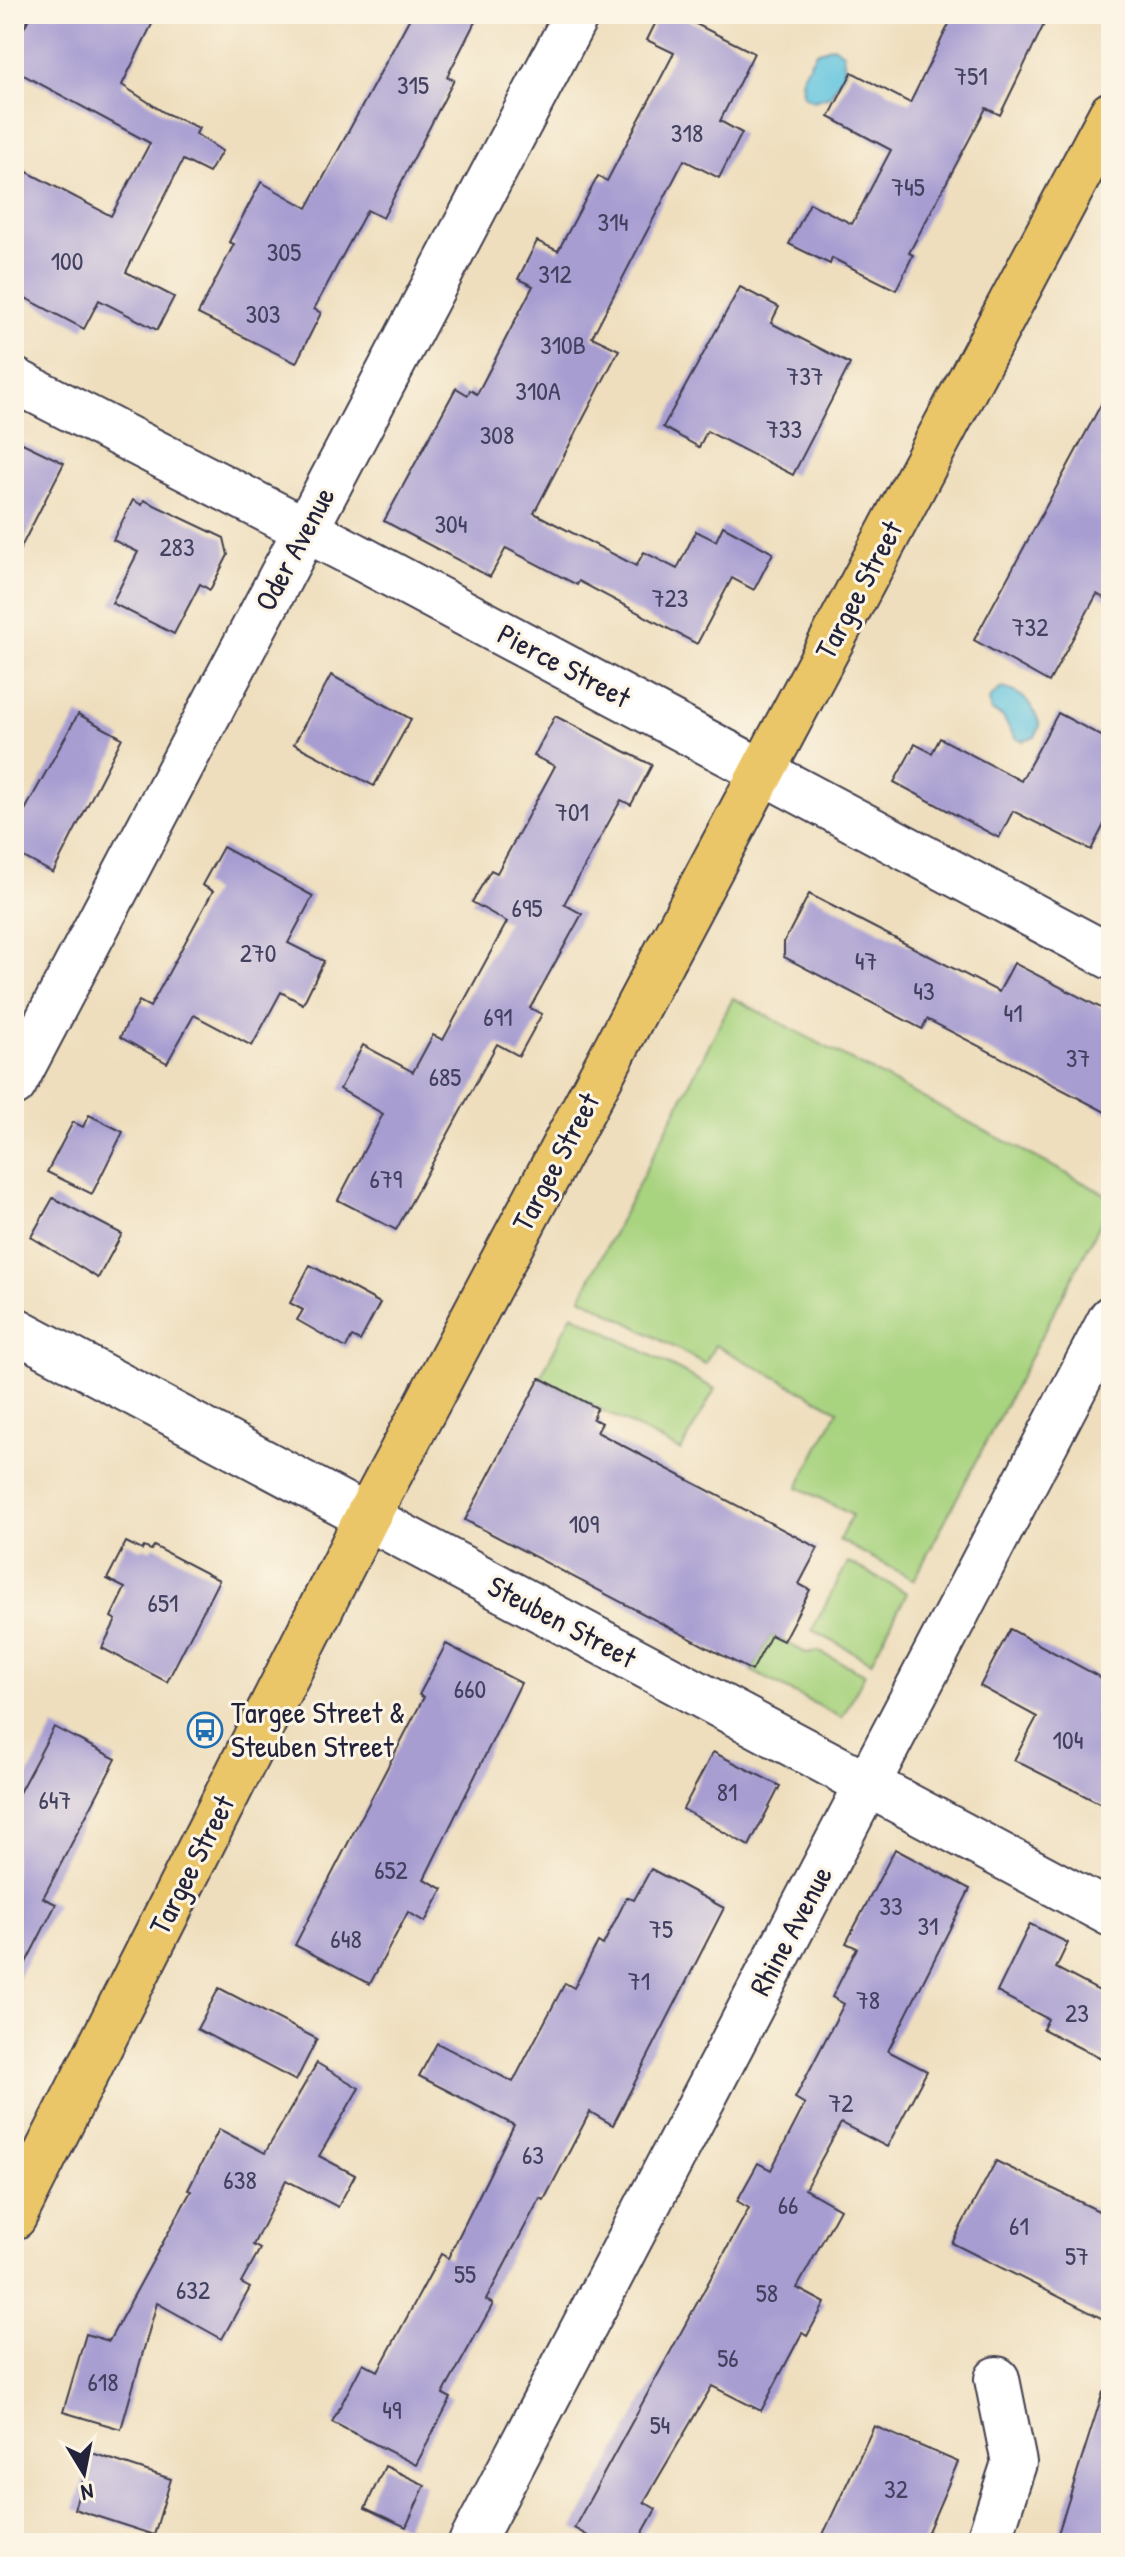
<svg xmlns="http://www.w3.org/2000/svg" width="1125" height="2557" font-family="'Patrick Hand',sans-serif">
<rect width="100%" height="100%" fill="#fcf5e5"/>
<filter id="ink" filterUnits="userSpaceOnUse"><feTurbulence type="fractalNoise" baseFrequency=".0125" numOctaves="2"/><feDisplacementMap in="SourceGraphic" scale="16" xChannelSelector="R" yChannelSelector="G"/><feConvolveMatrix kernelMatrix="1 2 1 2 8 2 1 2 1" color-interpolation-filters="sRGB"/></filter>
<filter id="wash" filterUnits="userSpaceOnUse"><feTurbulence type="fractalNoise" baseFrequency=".006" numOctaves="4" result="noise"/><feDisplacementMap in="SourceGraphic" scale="32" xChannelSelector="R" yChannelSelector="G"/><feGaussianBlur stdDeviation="1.8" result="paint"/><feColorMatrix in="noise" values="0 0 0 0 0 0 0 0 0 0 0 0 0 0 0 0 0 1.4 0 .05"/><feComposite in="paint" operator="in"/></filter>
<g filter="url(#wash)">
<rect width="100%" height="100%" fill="#eedebd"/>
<g fill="#a8d37f" stroke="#657a5d" stroke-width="2">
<path d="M733 998 1111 1197V1203L914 1580 839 1540 852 1515 798 1487 838 1410 715 1345 705 1364 581 1297Z"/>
<path d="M572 1314 715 1389 681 1451 540 1378Z"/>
<path d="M848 1562 907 1593 871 1662 812 1630Z"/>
<path d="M771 1635 806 1653 818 1651 865 1674 842 1718 752 1671Z"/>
</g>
<g fill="#61c4df" stroke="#42738d" stroke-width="2">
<path d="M833 46 843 53 845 71 830 96 813 101 803 95 802 77 816 52Z"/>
<path d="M1001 688C1023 692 1034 705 1040 726L1035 737 1023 741 1016 739 1002 716 991 711 989 699Z"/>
</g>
<g id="blocks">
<g fill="#a79dd1">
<path d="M31 14H157L122 85 165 113 199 128 196 134 222 151 209 173 183 160 126 272 174 297 157 330 99 300 84 329 14 292V165L111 216 150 143 14 70V47Z"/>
<path d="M412 14H479L447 77 454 80 383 218 367 210 314 309 321 313 296 363 198 314 234 244 229 242 261 182 307 208Z"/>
<path d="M660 14H676L754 53 720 121 742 133 719 178 684 160 592 337 619 350 534 513 636 566 644 552 677 569 696 531 716 541 723 526 773 553 754 590 732 578 697 644 579 581 577 585 506 548 490 577 384 521 456 388 468 395 470 390 477 394 533 286 518 279 537 241 558 251 598 176 607 181 674 53 647 40Z"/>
<path d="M954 14H1049L1000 115 986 108 909 253 913 255 896 290 832 258 830 264 789 244 810 203 852 224 891 150 829 117 852 72 910 103Z"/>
<path d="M740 287 779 307 771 323 850 364 793 475 707 431 699 447 663 427Z"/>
<path d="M1111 386V602L1097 594 1049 682 974 640Z"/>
<path d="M14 439 64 463 14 561Z"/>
<path d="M133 500 142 505 144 500 224 538 228 555 210 590 200 584 174 634 112 603 138 552 113 540Z"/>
<path d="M331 675 411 719 374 786 294 744Z"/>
<path d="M1058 713 1111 741V811L1091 850 1013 811 999 838 894 782 915 744 932 753 940 738 1021 781Z"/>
<path d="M78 714 122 738 53 873 14 852V830Z"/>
<path d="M555 716 652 765 631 805 621 800 564 904 582 914 530 1008 542 1014 519 1056 497 1044 396 1230 338 1200 383 1114 340 1089 363 1045 413 1072 433 1035 443 1040 507 922 472 902 491 870 497 873 555 766 534 756Z"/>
<path d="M223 847 313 896 288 943 324 961 303 1004 281 992 252 1046 194 1015 167 1063 120 1037 139 1001 150 1007 213 891 202 885Z"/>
<path d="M809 894 999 992 1014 963 1111 1013V1115L927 1019 922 1029 784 957V942Z"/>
<path d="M89 1115 123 1132 92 1194 47 1172 73 1122 83 1127Z"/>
<path d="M53 1198 122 1234 98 1278 31 1237Z"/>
<path d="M310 1265 380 1303 360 1341 352 1337 346 1348 297 1320 303 1310 290 1303Z"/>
<path d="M540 1378 597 1408 593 1419 602 1423 597 1432 818 1548 799 1584 810 1590 783 1641 771 1635 752 1671 465 1520Z"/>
<path d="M126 1542 142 1550 144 1547 151 1550 154 1546 219 1580 167 1682 102 1648 116 1620 111 1617 125 1588 107 1579Z"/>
<path d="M1010 1629 1111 1683V1809L1014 1760 1037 1717 980 1686Z"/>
<path d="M446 1644 521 1683 424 1879 443 1889 425 1922 408 1912 370 1984 295 1945 424 1697 419 1695Z"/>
<path d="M54 1727 116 1759 43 1898 56 1904 14 1986V1802Z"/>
<path d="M713 1752 780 1786 749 1846 683 1809Z"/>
<path d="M895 1849 970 1889 888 2051 927 2071 887 2147 841 2123 805 2189 840 2209 797 2288 825 2303 807 2336 802 2333 761 2411 712 2386 644 2502 656 2509 637 2543H601L574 2528 749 2208 737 2201 758 2163 771 2170 805 2104 795 2098 844 2004 832 1997 857 1948 846 1943Z"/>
<path d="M651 1869 724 1908 613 2125 590 2112 544 2200 540 2198 486 2300 493 2304 443 2394 451 2398 416 2465 332 2422 363 2363 378 2371 441 2254 448 2258 514 2125 419 2076 437 2043 513 2082 565 1983 574 1988 598 1942 603 1945 627 1897 634 1900Z"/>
<path d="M1030 1924 1068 1943 1056 1968 1111 1997V2064L1043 2029 1048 2019 997 1992Z"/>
<path d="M219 1988 317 2039 296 2081 197 2029Z"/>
<path d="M317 2063 359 2088 319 2156 355 2175 338 2207 286 2180 253 2245 260 2249 241 2283 250 2288 222 2339 157 2303 121 2429 63 2412 86 2334 109 2341 191 2191 188 2190 219 2129 265 2153Z"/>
<path d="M996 2161 1111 2217V2323L952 2243Z"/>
<path d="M1103 2392 1111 2393V2543H1055Z"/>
<path d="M874 2426 958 2462 923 2543H819Z"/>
<path d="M92 2453 171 2479 154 2535 74 2509Z"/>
<path d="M385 2466 425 2485 406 2527 365 2508Z"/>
</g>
</g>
</g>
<g filter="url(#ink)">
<use href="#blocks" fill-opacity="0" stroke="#413e4e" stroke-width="2"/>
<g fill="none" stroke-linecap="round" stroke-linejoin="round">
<g stroke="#413e4e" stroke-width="48">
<g id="minor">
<path d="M14 380 353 554 1111 957"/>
<path d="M14 1084 577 14"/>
<path d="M14 1329 1111 1914"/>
<path d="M471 2543 1111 1318"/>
<path d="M988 2543 1014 2463 997 2379"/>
</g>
</g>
<g stroke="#413e4e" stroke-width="48">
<path id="major" d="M14 2217 366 1519 1111 114"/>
</g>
<use href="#minor" stroke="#fff" stroke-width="44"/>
<use href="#major" stroke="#ebc669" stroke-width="44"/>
</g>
</g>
<defs>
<g id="bus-ring" transform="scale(1.8)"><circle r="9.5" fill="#fcf5e5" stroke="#1f6fb2" stroke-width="1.5"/><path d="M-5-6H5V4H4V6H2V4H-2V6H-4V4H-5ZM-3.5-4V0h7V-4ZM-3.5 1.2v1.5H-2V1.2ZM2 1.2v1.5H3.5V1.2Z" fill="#1f6fb2"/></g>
</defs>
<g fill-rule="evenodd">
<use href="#bus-ring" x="205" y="1730"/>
</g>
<g text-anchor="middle" stroke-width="6" stroke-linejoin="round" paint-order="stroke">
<g font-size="26" fill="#434160">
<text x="971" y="85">751</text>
<text x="413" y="94">315</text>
<text x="687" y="142">318</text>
<text x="908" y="196">745</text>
<text x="613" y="231">314</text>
<text x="284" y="261">305</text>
<text x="67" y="270">100</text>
<text x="555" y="283">312</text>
<text x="263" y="323">303</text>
<text x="563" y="354">310B</text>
<text x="805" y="385">737</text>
<text x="538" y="400">310A</text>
<text x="784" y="438">733</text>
<text x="497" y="444">308</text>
<text x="451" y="533">304</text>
<text x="177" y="556">283</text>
<text x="670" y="607">723</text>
<text x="1030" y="636">732</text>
<text x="572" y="821">701</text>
<text x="527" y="917">695</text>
<text x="258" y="962">270</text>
<text x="866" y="970">47</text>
<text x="924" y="1000">43</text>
<text x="1013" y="1022">41</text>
<text x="498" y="1026">691</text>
<text x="1078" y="1067">37</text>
<text x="445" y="1086">685</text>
<text x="386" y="1188">679</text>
<text x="584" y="1533">109</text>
<text x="163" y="1612">651</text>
<text x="470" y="1698">660</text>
<text x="1068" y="1749">104</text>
<text x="727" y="1801">81</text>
<text x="55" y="1809">647</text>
<text x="391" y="1879">652</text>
<text x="891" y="1915">33</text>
<text x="928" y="1935">31</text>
<text x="661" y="1938">75</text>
<text x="346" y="1948">648</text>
<text x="639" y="1990">71</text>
<text x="868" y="2009">78</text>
<text x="1077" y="2022">23</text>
<text x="841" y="2112">72</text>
<text x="533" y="2164">63</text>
<text x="240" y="2189">638</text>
<text x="788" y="2214">66</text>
<text x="1019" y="2235">61</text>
<text x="1077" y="2265">57</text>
<text x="465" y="2283">55</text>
<text x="193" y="2299">632</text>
<text x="767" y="2302">58</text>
<text x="728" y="2367">56</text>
<text x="103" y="2391">618</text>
<text x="392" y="2419">49</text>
<text x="660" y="2434">54</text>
<text x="896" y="2498">32</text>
</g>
<g font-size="30" fill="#22223b" stroke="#fcf5e5">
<text transform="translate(295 549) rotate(-62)" y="10">Oder Avenue</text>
<text transform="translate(859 590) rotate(-62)" y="10">Targee Street</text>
<text transform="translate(564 666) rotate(28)" y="10">Pierce Street</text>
<text transform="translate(556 1162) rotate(-62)" y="10">Targee Street</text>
<text transform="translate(562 1622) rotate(28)" y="10">Steuben Street</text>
<text transform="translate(192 1865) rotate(-63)" y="10">Targee Street</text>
<text transform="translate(791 1931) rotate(-62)" y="10">Rhine Avenue</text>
</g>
<g font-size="30" fill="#22223b" stroke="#fcf5e5" text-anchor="start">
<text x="231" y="1723">Targee Street &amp;<tspan x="231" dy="34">Steuben Street</tspan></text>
</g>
</g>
<rect width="1125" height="2557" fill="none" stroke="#fcf5e5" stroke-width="48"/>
<g transform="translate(84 2473) rotate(170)" stroke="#fcf5e5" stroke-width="6" paint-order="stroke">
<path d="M0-6L14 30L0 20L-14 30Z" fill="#22223b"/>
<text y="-12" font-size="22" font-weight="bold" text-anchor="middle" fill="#22223b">N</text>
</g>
</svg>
